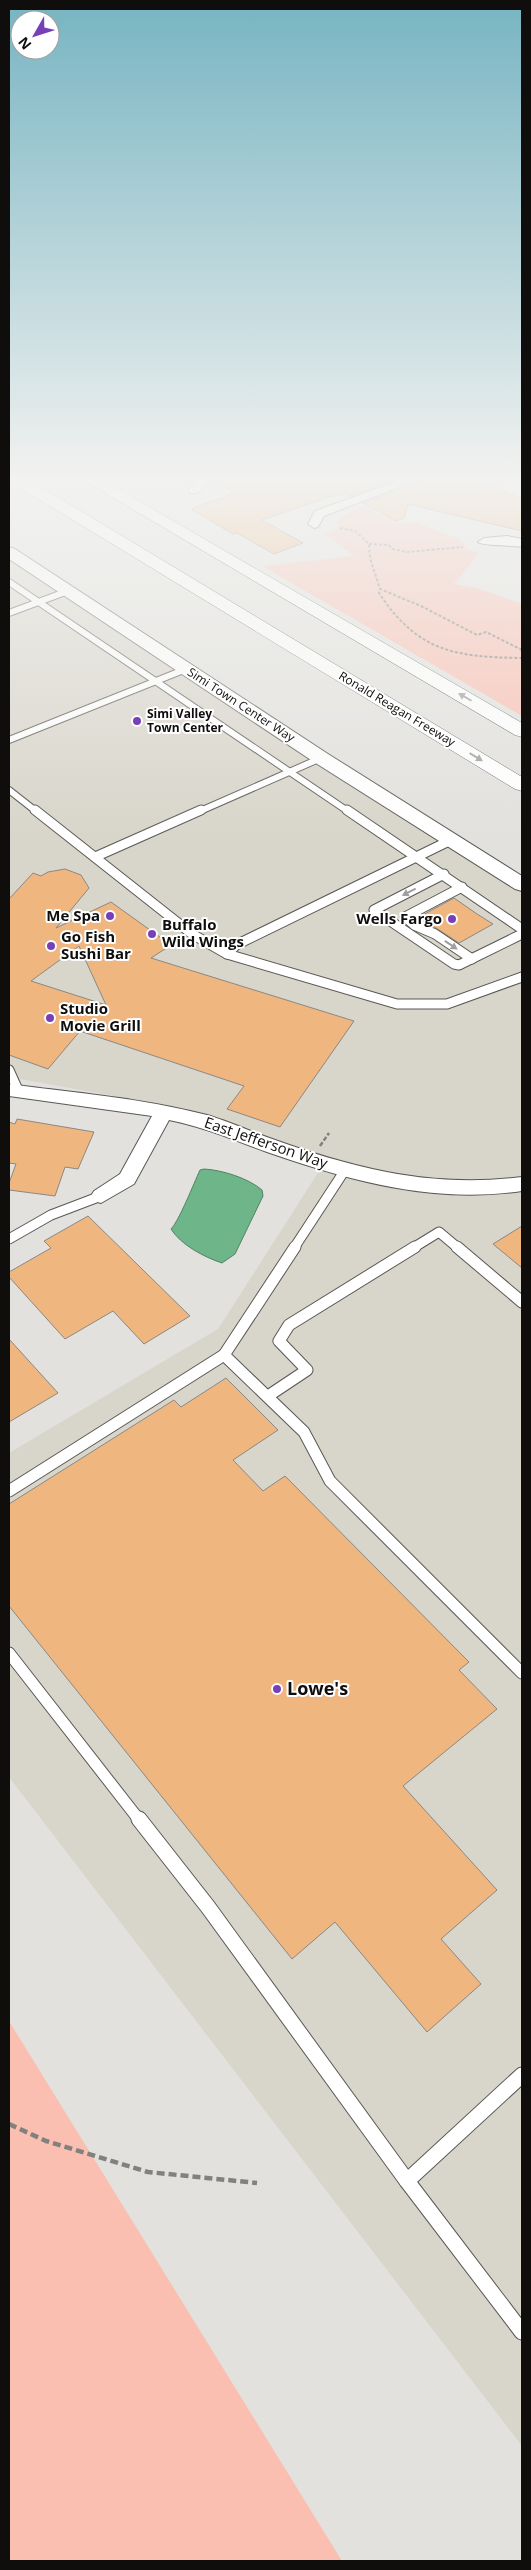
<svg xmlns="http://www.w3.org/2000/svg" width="531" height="2570" font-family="'Open Sans',sans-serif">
<rect width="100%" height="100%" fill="#e2e1de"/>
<g fill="#d8d5ca">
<path d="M9 554 522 889V1178L495 1183 415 1182 350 1167 175 1107 9 1077Z"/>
<path d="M323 1165 501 1191 522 1187V2446L9 1777V1453L218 1329Z"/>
</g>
<g fill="#fabfb1">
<path d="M364 506 396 523 415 522 459 539 467 549 479 553 454 584 480 589 522 604V716L262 566 354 556 325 534 338 528V518Z"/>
<path d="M9 2021 342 2561H9Z"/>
</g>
<path fill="#6fb58a" stroke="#528364" d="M204 1169C222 1170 248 1178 262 1190L263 1196 235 1254 222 1263C204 1257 181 1245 171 1229 179 1221 194 1183 200 1170Z"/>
<g fill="#efb680" stroke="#8b8885" fill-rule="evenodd">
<path d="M216 478H400L350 496 345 493 326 498 262 520 303 543 274 554 237 533 233 534 191 509 234 493 213 481Z"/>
<path d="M425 478H466L471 480 477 478 522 499V531L408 504 404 518 396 521 363 503Z"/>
<path d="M65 869 81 875 89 888 56 928 111 902 171 945 151 958 354 1021 280 1127 227 1109 244 1086 80 1031 48 1069 9 1055V899L33 873 41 876 48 872ZM79 946 106 1005 31 981Z"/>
<path d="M454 898 477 914 493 924 459 943 419 917Z"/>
<path d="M17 1119 94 1132 78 1169 65 1167 55 1196 9 1190V1183L16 1164 9 1163V1122L15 1124Z"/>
<path d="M88 1216 190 1316 144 1344 113 1311 65 1339 9 1277V1272L51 1248 44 1241Z"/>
<path d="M522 1226V1268L493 1244Z"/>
<path d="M9 1339 58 1393 9 1422Z"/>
<path d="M226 1378 278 1430 233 1460 263 1491 285 1476 469 1662 459 1670 497 1709 403 1786 497 1890 441 1939 481 1984 427 2032 335 1922 292 1959 9 1606V1504L174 1400 181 1407Z"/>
</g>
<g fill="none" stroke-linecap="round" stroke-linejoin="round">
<g stroke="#595855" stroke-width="8">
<g id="service-far3">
<path d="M9 582 349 812"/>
<path d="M9 613 68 591"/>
<path d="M9 740 186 669"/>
<path d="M9 790 37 812"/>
<path d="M198 812 321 758"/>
</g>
</g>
<g stroke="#595855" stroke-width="11">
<g id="service-far2">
<path d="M35 810 192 934 227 954 397 1004H447L522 977"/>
<path d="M347 810 522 929"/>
<path d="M95 857 201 810"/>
<path d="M444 874 374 910 454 964 459 965 522 934"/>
<path d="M462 887 405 917 414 925 435 934 472 959"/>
<path d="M227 954 236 945 449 841"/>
<path d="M9 1070 19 1092"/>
<path d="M9 1239 51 1215 101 1196"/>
<path d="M294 1248 345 1170"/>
<path d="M413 1248 439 1232 458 1248"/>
</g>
</g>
<g stroke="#595855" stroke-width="13">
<g id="service-far1">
<path d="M295 1247 224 1355 304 1432 330 1481 522 1673"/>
<path d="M457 1247 522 1302"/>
<path d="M268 1396 307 1370 279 1341 289 1325 415 1247"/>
<path d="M9 1491 224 1355"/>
<path d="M9 1653 140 1821"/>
</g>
</g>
<g stroke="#595855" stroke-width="17">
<g id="service">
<path d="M139 1819 208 1907 407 2181 522 2332"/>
<path d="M407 2181 522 2075"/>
</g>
</g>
<g stroke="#595855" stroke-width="2">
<g id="minor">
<path d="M200 478H214L197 493H189V487Z"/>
<path d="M406 478H423L324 516 318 527 314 528 308 524 315 511Z"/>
<path d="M507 536 522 539V547C512 545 482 546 478 542L484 538Z"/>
<path d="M9 1084C75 1093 142 1098 207 1115 231 1122 254 1133 278 1141 359 1170 435 1188 522 1177V1191C433 1204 350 1181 267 1152 234 1140 204 1127 169 1120L134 1184 101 1203 94 1201 91 1196 94 1191 120 1174 152 1116 9 1096Z"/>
</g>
</g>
<g stroke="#595855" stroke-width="2">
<path id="tertiary" d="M9 547 15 549 328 754 522 876V891L515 889 314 762 9 559Z"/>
</g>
<g stroke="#595855" stroke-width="1">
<g id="motorway">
<path d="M9 478H26L522 777V791L515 789 9 481Z"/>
<path d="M80 478H99L522 723V737L515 735Z"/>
</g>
</g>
<g stroke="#82817f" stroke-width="2" stroke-dasharray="3 2" stroke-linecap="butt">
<path d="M340 528 355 531 369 544 370 558 380 589"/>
<path d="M369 544 389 545 392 549 407 552 463 547"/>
<path d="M522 650 486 632 477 635 421 606 380 589 379 593C418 652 455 657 522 658"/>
</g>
<path stroke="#82817f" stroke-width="2.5" stroke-dasharray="4.5 2" stroke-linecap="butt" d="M320 1146 329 1133"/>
<path stroke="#82817f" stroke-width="4.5" stroke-dasharray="8 4" stroke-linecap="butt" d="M9 2124 46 2141 148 2172 257 2183"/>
<use href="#service-far3" stroke="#fff" stroke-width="6"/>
<use href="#service-far2" stroke="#fff" stroke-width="9"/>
<use href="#service-far1" stroke="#fff" stroke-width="11"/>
<use href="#service" stroke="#fff" stroke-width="15"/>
<use href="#minor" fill="#fff" fill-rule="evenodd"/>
<use href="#tertiary" fill="#fff" fill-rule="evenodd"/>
<use href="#motorway" fill="#fff" fill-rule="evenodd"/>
</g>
<defs><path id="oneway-solid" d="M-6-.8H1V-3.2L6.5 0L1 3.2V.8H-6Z" transform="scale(1.25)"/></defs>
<g fill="#9f9f9e">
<use href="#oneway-solid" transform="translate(465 697) rotate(-150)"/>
<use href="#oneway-solid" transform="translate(476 757) rotate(31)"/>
<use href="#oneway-solid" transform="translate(409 892) rotate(153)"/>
<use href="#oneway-solid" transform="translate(451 945) rotate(34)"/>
</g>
<linearGradient id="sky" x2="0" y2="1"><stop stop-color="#77b4c2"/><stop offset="0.57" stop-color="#f2f2f0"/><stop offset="1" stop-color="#f2f2f0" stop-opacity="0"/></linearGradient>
<rect width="531" height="838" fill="url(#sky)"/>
<g fill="#7840b6" stroke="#fff" stroke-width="2">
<circle cx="137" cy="721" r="5"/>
<circle cx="110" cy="916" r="5"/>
<circle cx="452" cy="919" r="5"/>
<circle cx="152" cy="934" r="5"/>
<circle cx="51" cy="946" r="5"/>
<circle cx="50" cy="1018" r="5"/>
<circle cx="277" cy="1689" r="5"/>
</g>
<g text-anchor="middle" stroke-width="4" stroke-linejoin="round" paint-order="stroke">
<g font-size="12" fill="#0f0e0d" stroke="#fff">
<text transform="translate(241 705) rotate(33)" y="4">Simi Town Center Way</text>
<text transform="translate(397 709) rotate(31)" y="4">Ronald Reagan Freeway</text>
</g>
<g font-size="12" font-weight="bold" fill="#0f0e0d" stroke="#fff" text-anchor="start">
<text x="147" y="718">Simi Valley<tspan x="147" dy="14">Town Center</tspan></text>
</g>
<g font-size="15" font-weight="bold" fill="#0f0e0d" stroke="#fff" text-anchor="start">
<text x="100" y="921" text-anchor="end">Me Spa</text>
<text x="442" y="924" text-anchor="end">Wells Fargo</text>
<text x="162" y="930">Buffalo<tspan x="162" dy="17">Wild Wings</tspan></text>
<text x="61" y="942">Go Fish<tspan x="61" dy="17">Sushi Bar</tspan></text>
<text x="60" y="1014">Studio<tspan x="60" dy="17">Movie Grill</tspan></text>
</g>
<g font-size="15" fill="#0f0e0d" stroke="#fff">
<text transform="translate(266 1143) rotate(19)" y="5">East Jefferson Way</text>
</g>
<g font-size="18" font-weight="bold" fill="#0f0e0d" stroke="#fff" text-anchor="start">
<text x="287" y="1695">Lowe's</text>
</g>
</g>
<rect width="531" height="2570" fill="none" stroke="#0f0e0d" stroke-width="20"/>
<g transform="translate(35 35) rotate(231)"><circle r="24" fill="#ffffff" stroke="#9f9f9e"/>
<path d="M0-4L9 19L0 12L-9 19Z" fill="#7840b6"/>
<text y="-8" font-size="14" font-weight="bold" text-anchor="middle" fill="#0f0e0d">N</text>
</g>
</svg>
